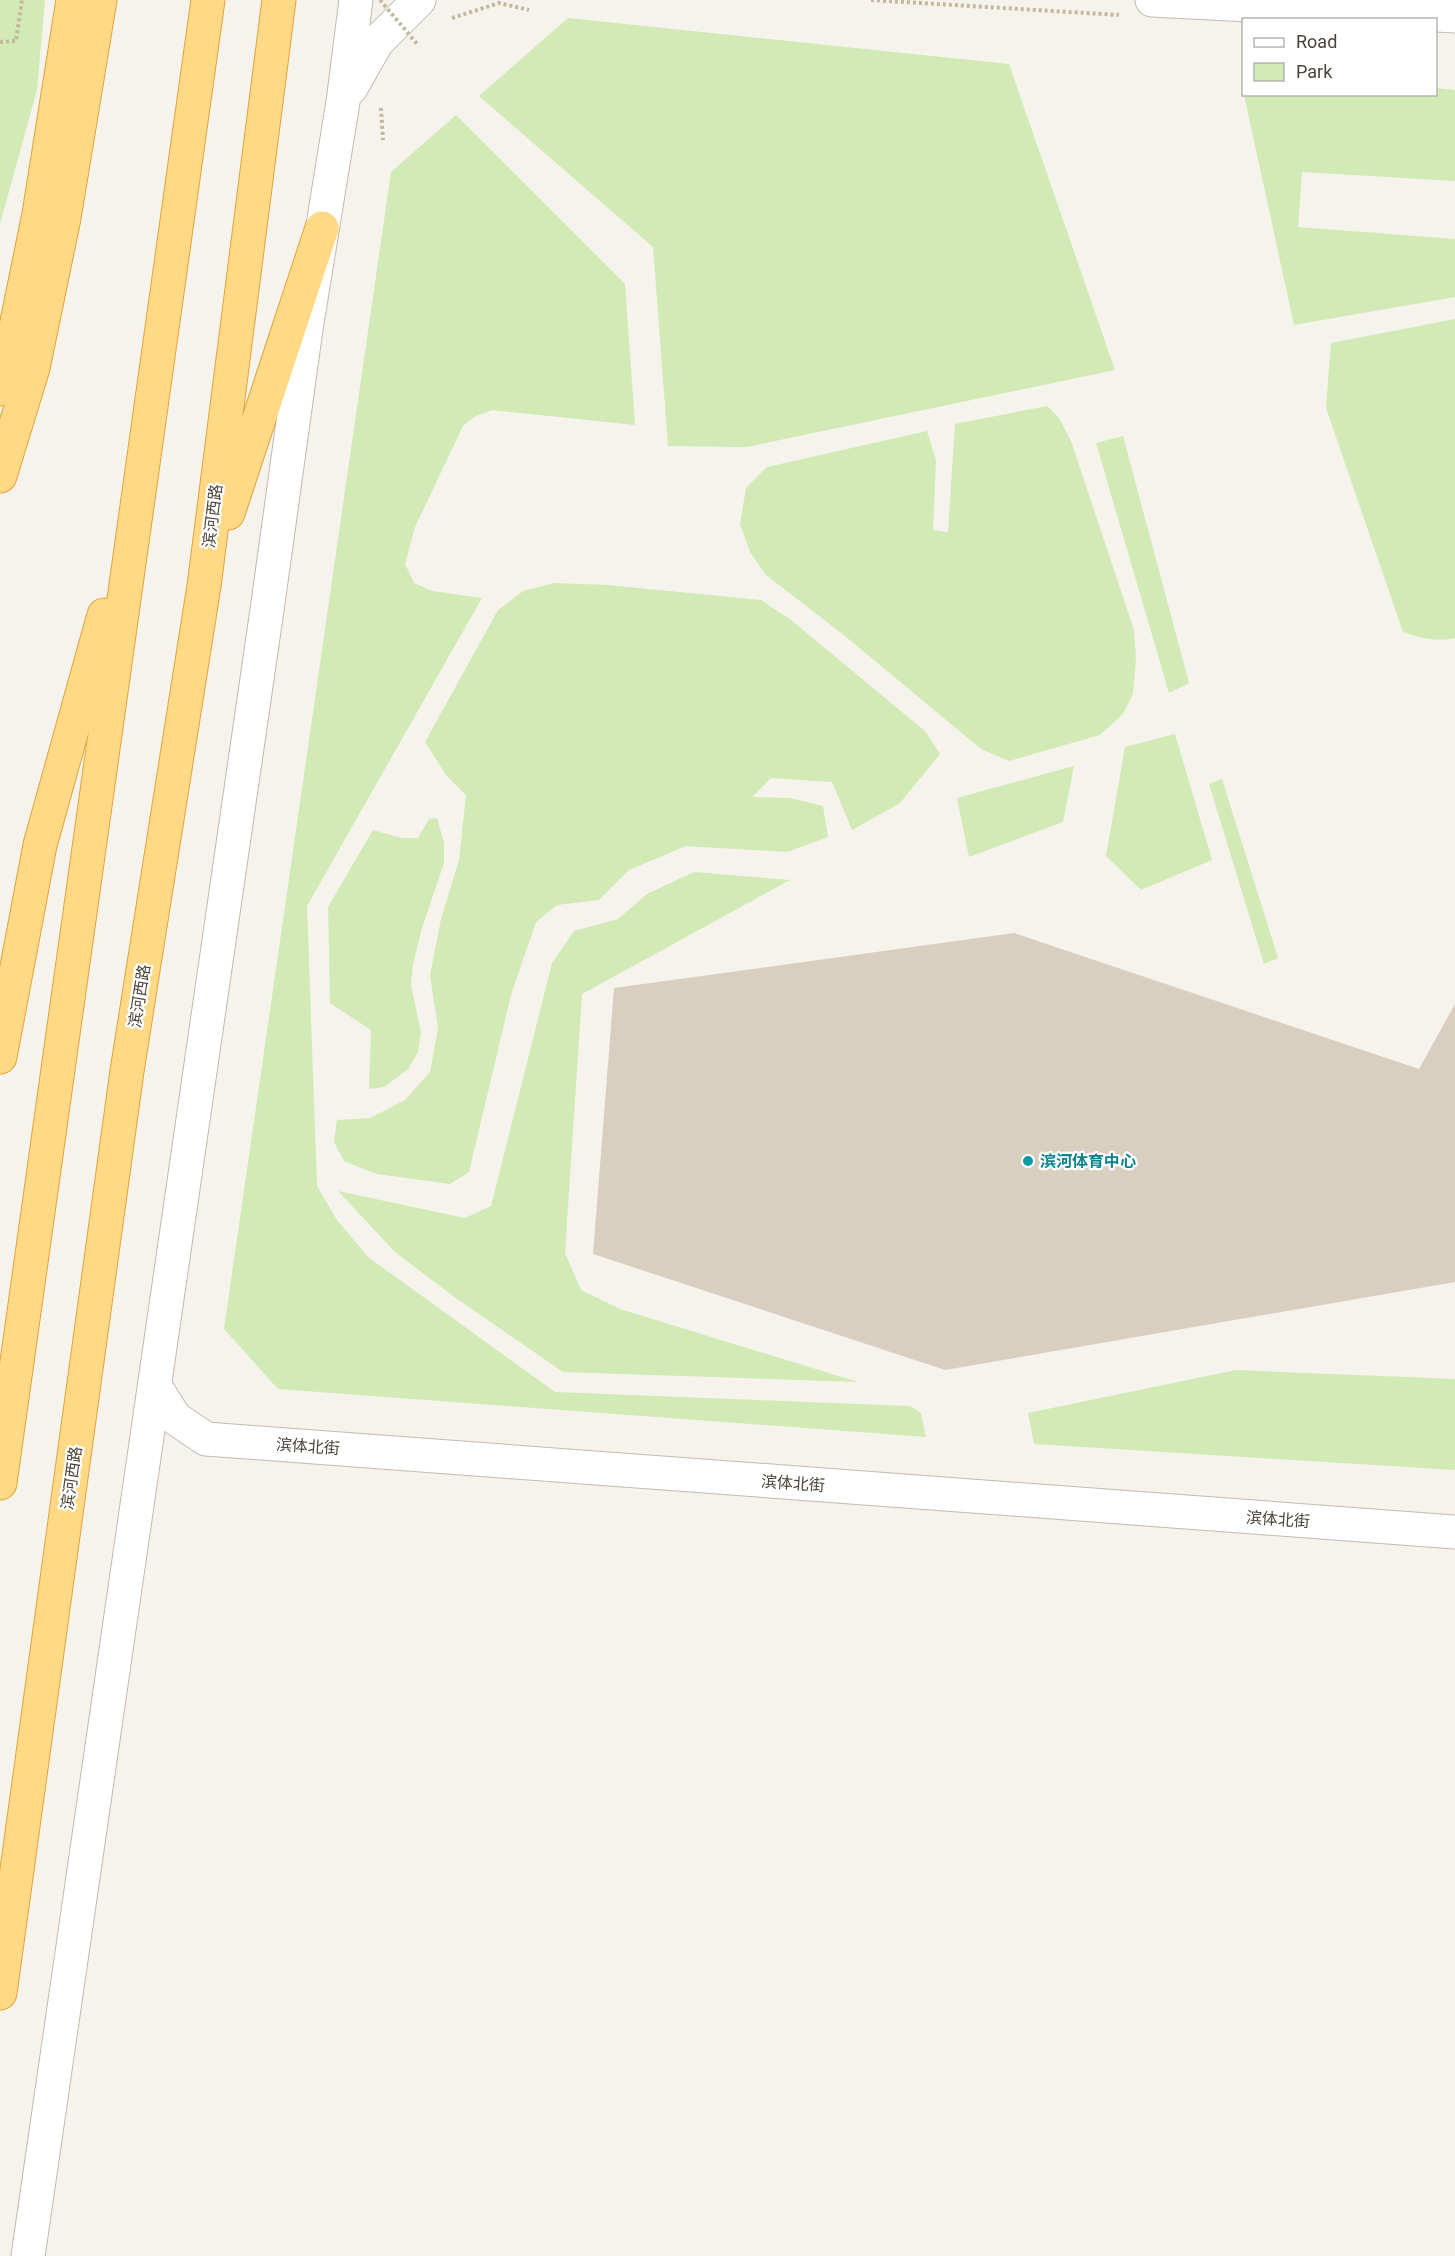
<svg xmlns="http://www.w3.org/2000/svg" width="1455" height="2256" font-family="Roboto,'Noto Sans SC',sans-serif">
<rect width="100%" height="100%" fill="#f6f3ec"/>
<g fill="#d2eab5">
<path d="M0 0H45L37 90 0 224Z"/>
<path d="M568 18 1009 64 1115 370 747 447 668 446 653 247 479 96Z"/>
<path d="M1436 88 1455 90V181L1302 172 1298 227 1455 239V297L1294 325 1244 95 1436 94Z"/>
<path d="M456 115 625 284 635 425 492 410 474 417 463 426 415 527 405 564 414 583 432 591 482 598 307 906 317 1186 337 1220 368 1257 555 1392 910 1406 921 1413 926 1437 278 1389 224 1329 391 172Z"/>
<path d="M1455 319V638C1436 642 1420 638 1403 632L1326 408 1331 343Z"/>
<path d="M1047 406 1059 418 1071 441 1134 630 1136 658 1133 694 1123 714 1100 735 1009 761 981 749 840 632 766 575 750 552 740 524 746 488 767 467 927 431 936 460 933 530 948 532 955 424Z"/>
<path d="M1123 436 1189 683 1169 693 1096 443Z"/>
<path d="M554 583 608 585 761 600 791 620 925 731 940 754 900 803 852 830 832 782 771 778 752 797 790 798 823 806 828 837 787 852 686 846 629 870 599 900 557 905 536 922 511 995 469 1172 450 1184 377 1174 344 1161 334 1142 337 1120 370 1118 405 1100 430 1072 438 1028 430 975 441 919 459 860 466 795 446 775 425 742 498 610 523 591Z"/>
<path d="M1175 734 1212 860 1141 890 1106 856 1125 747Z"/>
<path d="M1074 766 1063 822 969 857 957 798Z"/>
<path d="M1222 779 1278 958 1264 964 1209 784Z"/>
<path d="M437 818 444 843V863L422 928 413 964 411 985 421 1032 418 1052 408 1069 384 1087 369 1089 371 1030 330 1003 328 907 373 830 401 838H418L429 819Z"/>
<path d="M694 872 790 880 582 994 565 1253 581 1290 620 1309 858 1382 563 1372 453 1296 395 1252 338 1191 465 1218 491 1206 552 963 574 931 618 919 647 894Z"/>
<path d="M1236 1370 1455 1379V1470L1034 1444 1028 1413Z"/>
</g>
<path fill="#d8cfc1" d="M1014 933 1419 1069 1455 1004V1282L945 1370 593 1254 614 988Z"/>
<g fill="none" stroke-linecap="round" stroke-linejoin="round">
<g stroke="#c2bbae" stroke-width="35">
<g id="tertiary">
<path d="M1152 0 1455 16"/>
<path d="M351 88 377 42 419 0"/>
<path d="M155 1386 175 1418 206 1439 1455 1532"/>
<path d="M28 2256 267 610 306 329 343 102 356 0"/>
</g>
</g>
<g stroke="#e0a43c" stroke-width="35">
<g id="trunk">
<path d="M0 389 9 361 39 214 73 0"/>
<path d="M0 476 33 368 64 218 100 0"/>
<path d="M228 513 322 228"/>
<path d="M0 1057 40 845 104 615"/>
<path d="M0 1483 208 0"/>
<path d="M0 1993 127 1071 204 586 279 0"/>
</g>
</g>
<g stroke="#c4b79f" stroke-width="4" stroke-dasharray="3 3" stroke-linecap="butt">
<path d="M871 0 1119 15"/>
<path d="M452 18 499 3 529 10"/>
<path d="M0 42 16 41 22 0"/>
<path d="M381 108 383 140"/>
</g>
<use href="#tertiary" stroke="#fff" stroke-width="33"/>
<use href="#trunk" stroke="#ffd985" stroke-width="33"/>
<path stroke="#c4b79f" stroke-width="4" stroke-dasharray="3 3" stroke-linecap="butt" d="M380 0 418 45"/>
</g>
<circle fill="#0f9aa8" stroke="#fff" stroke-width="2" cx="1028" cy="1161" r="6"/>
<g text-anchor="middle" stroke-width="4.5" stroke-linejoin="round" paint-order="stroke">
<g font-size="16" fill="#4b4439" stroke="#fff">
<text transform="translate(212 516) rotate(-83)" y="6">滨河西路</text>
<text transform="translate(139 996) rotate(-81)" y="6">滨河西路</text>
<text transform="translate(308 1446) rotate(4)" y="6">滨体北街</text>
<text transform="translate(71 1478) rotate(-82)" y="6">滨河西路</text>
<text transform="translate(793 1483) rotate(4)" y="6">滨体北街</text>
<text transform="translate(1278 1519) rotate(4)" y="6">滨体北街</text>
</g>
<g font-size="16" font-weight="bold" fill="#0d838f" stroke="#fff" text-anchor="start">
<text x="1040" y="1167">滨河体育中心</text>
</g>
</g>
<rect x="1242" y="18" width="195" height="78" fill="#ffffff" stroke="#b7b4b0" stroke-width="1.5"/>
<rect x="1254" y="38" width="30" height="9" fill="#ffffff" stroke="#b7b4b0" stroke-width="1.5"/>
<text x="1296" y="48" font-size="18" fill="#4b4439">Road</text>
<rect x="1254" y="63" width="30" height="18" fill="#d2eab5" stroke="#b7b4b0" stroke-width="1.5"/>
<text x="1296" y="78" font-size="18" fill="#4b4439">Park</text>
</svg>
